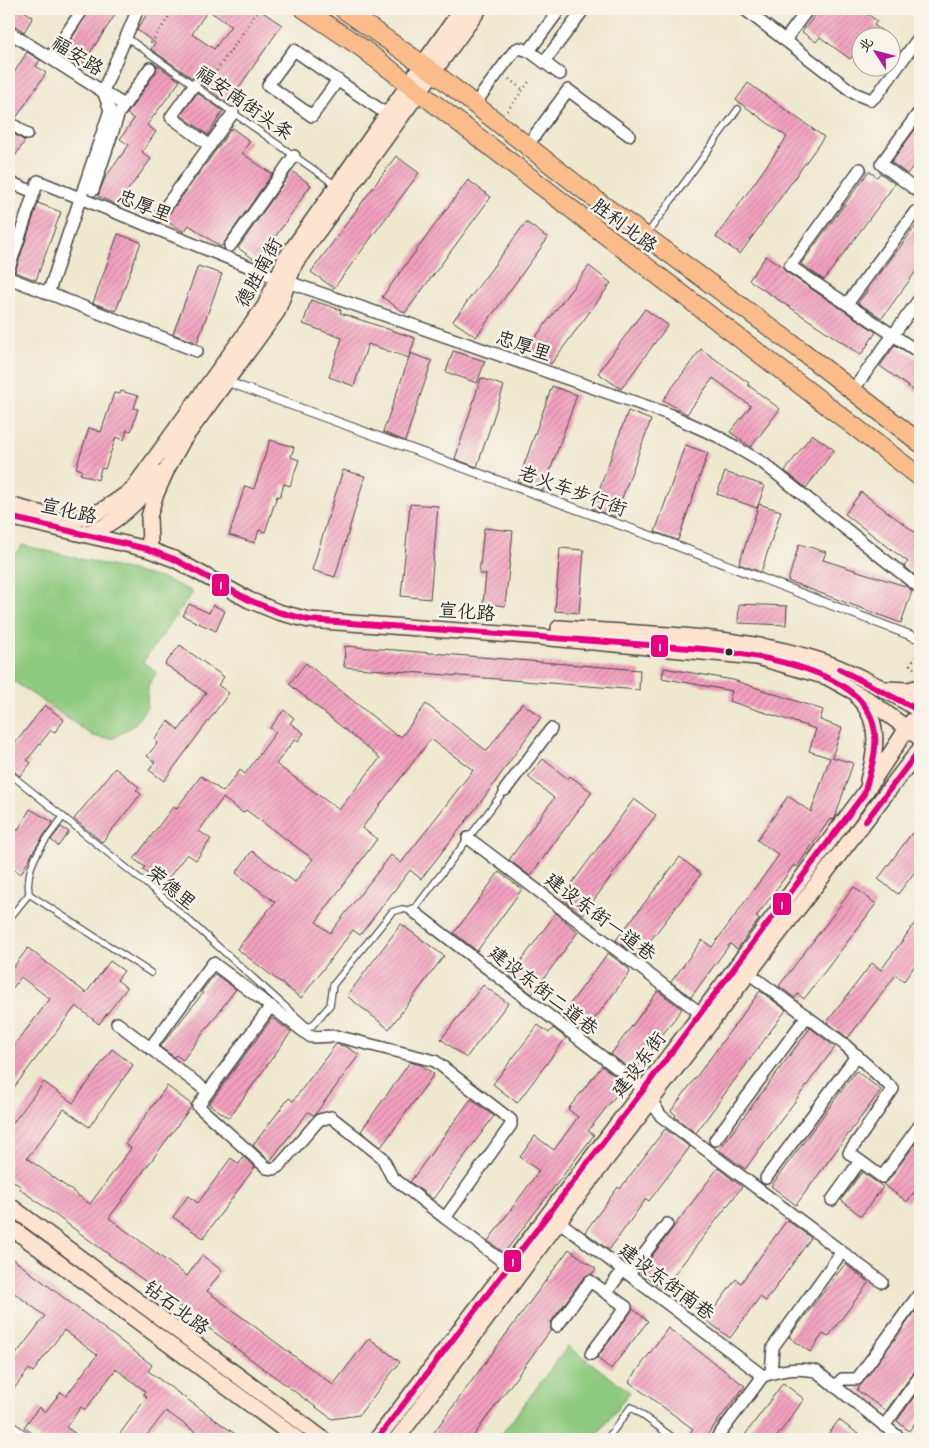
<svg xmlns="http://www.w3.org/2000/svg" width="929" height="1448" font-family="'Architects Daughter','LXGW WenKai TC',sans-serif">
<defs>
<pattern id="building-hatch" width="6" height="6" patternUnits="userSpaceOnUse" patternTransform="scale(1.25)"><rect width="6" height="6" fill="#f3a0bf"/><path d="M-1 1l2-2M0 6l6-6M5 7l2-2" fill="none" stroke="#c5839b"/></pattern>
</defs>
<rect width="100%" height="100%" fill="#f7f3e8"/>
<filter id="ink" filterUnits="userSpaceOnUse"><feTurbulence type="fractalNoise" baseFrequency=".02" numOctaves="2"/><feDisplacementMap in="SourceGraphic" scale="10" xChannelSelector="R" yChannelSelector="G"/><feConvolveMatrix kernelMatrix="1 2 1 2 8 2 1 2 1" color-interpolation-filters="sRGB"/></filter>
<filter id="wash" filterUnits="userSpaceOnUse"><feTurbulence type="fractalNoise" baseFrequency=".0096" numOctaves="4" result="noise"/><feDisplacementMap in="SourceGraphic" scale="20" xChannelSelector="R" yChannelSelector="G"/><feGaussianBlur stdDeviation="1.12" result="paint"/><feColorMatrix in="noise" values="0 0 0 0 0 0 0 0 0 0 0 0 0 0 0 0 0 1.4 0 .05"/><feComposite in="paint" operator="in"/></filter>
<g filter="url(#wash)">
<rect width="100%" height="100%" fill="#eee8cf"/>
<g fill="#8dc97e" stroke="#5c7a54">
<path d="M22 545 165 579 193 592 143 662 157 672 148 686 147 707 134 725 114 738H102L93 736 9 678V562Z"/>
<path d="M568 1346 630 1392 594 1439H498Z"/>
</g>
<g id="blocks">
<g fill="url(#building-hatch)" fill-rule="evenodd">
<path d="M9 9H21L33 17 24 32 9 22Z"/>
<path d="M90 9H119L80 68 61 56Z"/>
<path d="M150 9H258L282 25 228 103 201 84 198 79 192 78 151 49 155 43 137 30ZM208 10 231 26 214 49 192 34Z"/>
<path d="M820 9H861L877 21 874 25 892 38H862V61L853 55 850 59 820 37 816 42 802 32Z"/>
<path d="M27 52 40 60 36 66 46 73 16 118 9 115V81Z"/>
<path d="M157 65 180 81 147 125 156 132 142 152 151 159 117 205 98 196 105 178 129 145 120 139 134 119 127 114 156 72Z"/>
<path d="M748 83 824 137 740 254 716 237 787 137 736 100Z"/>
<path d="M197 93 223 111 208 135 181 115Z"/>
<path d="M920 123V157L907 174 891 162Z"/>
<path d="M232 128 250 141 242 153 272 174 221 247 189 225 184 232 165 220Z"/>
<path d="M9 131 25 141 9 165Z"/>
<path d="M396 156 419 173 334 288 311 272Z"/>
<path d="M292 171 311 185 258 262 238 248Z"/>
<path d="M869 171 877 177 880 173 895 184 824 280 801 264Z"/>
<path d="M468 180 491 197 405 313 382 297Z"/>
<path d="M38 203 61 212 36 280 15 272Z"/>
<path d="M526 222 548 238 476 337 453 321Z"/>
<path d="M918 223H920V266L882 318 858 303Z"/>
<path d="M118 234 141 242 116 311 93 303Z"/>
<path d="M766 256 783 267 786 272 876 332 861 355 749 280Z"/>
<path d="M198 266 222 274 197 343 173 334Z"/>
<path d="M589 266 611 283 551 364 528 347Z"/>
<path d="M311 300 341 310 340 313 415 338 409 358 410 353 432 361 405 441 383 432 409 358 368 344 354 386 329 377 342 338 303 324Z"/>
<path d="M645 309 668 325 621 389 598 373Z"/>
<path d="M895 345 920 360V395L880 366Z"/>
<path d="M701 349 749 383 748 385 780 409 751 447 730 432 751 406 713 378 687 414 663 400Z"/>
<path d="M453 351 485 361 477 383 446 372Z"/>
<path d="M481 378 504 386 477 467 455 459Z"/>
<path d="M552 386 577 395 543 491 518 482Z"/>
<path d="M121 391 138 396 134 408 138 409 131 431 127 430 124 440 116 437 105 469 101 468 98 480 80 474 82 470 76 468 89 428 101 432 114 393 120 394Z"/>
<path d="M628 411 651 420 615 517 592 509Z"/>
<path d="M812 434 834 450 806 488 785 471Z"/>
<path d="M270 440 294 447 291 457 299 460 290 486 284 484 280 497 277 496 265 532 259 530 255 543 229 535 245 486 254 489Z"/>
<path d="M685 445 708 453 678 540 655 532Z"/>
<path d="M343 470 365 476 335 577 312 570Z"/>
<path d="M725 472 765 486 757 508 717 494Z"/>
<path d="M861 492 920 536V579L904 566 908 562 845 514Z"/>
<path d="M410 504 438 506 430 599 401 596Z"/>
<path d="M759 504 781 511 761 572 739 564Z"/>
<path d="M484 528 513 531 505 606 483 603 486 574H479Z"/>
<path d="M799 544 826 552 823 560 905 586 912 591 901 623 788 581Z"/>
<path d="M560 548 584 550 579 613 555 611Z"/>
<path d="M189 604 209 613 213 605 225 611 216 631 183 616Z"/>
<path d="M739 604 787 606 786 625 738 623Z"/>
<path d="M180 645 224 677 218 685 229 693 164 781 149 770 155 762 147 756 157 744 155 739 168 721 179 730 206 693 165 664Z"/>
<path d="M345 646 640 670 639 690 344 667Z"/>
<path d="M306 663 397 736 398 734 401 737 426 704 487 751 522 703 541 717 486 795 421 879 410 870 360 935 353 930 301 998 237 949 275 902 236 873 252 851 295 882 313 859 246 810 243 813 223 798 199 831 211 839 196 860 187 854 163 885 143 870 145 867 134 859 173 807 176 809 201 776 223 792 240 770 245 774 276 732 270 728 284 710 294 718 290 723 304 733 298 741 295 739 276 764 339 810 380 758 289 684ZM431 739 473 770 401 863 391 855 330 933 316 922 377 839 362 828Z"/>
<path d="M664 668 733 680 823 710 820 720 842 728 832 757 853 763 835 818 833 820 830 819 797 867 794 865 756 917 759 919 737 949 730 944 691 997 671 982 702 940 712 947 779 855 757 840 788 796 811 812 830 758 809 751 816 729 729 701 732 691 662 678Z"/>
<path d="M45 705 64 720 55 732 51 730 27 760 31 763 20 776 9 767V751Z"/>
<path d="M543 759 568 779 570 776 592 792 530 876 509 860 554 798 528 777Z"/>
<path d="M115 768 139 787 136 790 141 794 102 842 74 819Z"/>
<path d="M634 799 656 815 583 915 561 898Z"/>
<path d="M30 809 53 822 34 850 21 874 9 866V825L18 830Z"/>
<path d="M920 822V865L898 894 878 879Z"/>
<path d="M61 827 69 832 58 846 51 840Z"/>
<path d="M680 857 701 874 638 957 616 940Z"/>
<path d="M499 872 522 889 477 951 454 933Z"/>
<path d="M854 887 876 904 804 999 798 994 795 998 779 986Z"/>
<path d="M556 913 578 932 532 994 510 976Z"/>
<path d="M920 916V958L904 981 896 975 848 1038 827 1022 872 963 881 970Z"/>
<path d="M401 924 444 956 389 1029 347 996Z"/>
<path d="M28 948 86 993 110 961 124 971 117 980 127 988 99 1024 76 1006 9 1094V1052L50 999 21 977 9 993V973Z"/>
<path d="M608 953 629 969 630 972 584 1033 561 1016Z"/>
<path d="M215 974 236 989 183 1060 176 1055 174 1057 160 1047 203 993 201 992Z"/>
<path d="M483 985 508 1003 466 1058 441 1039Z"/>
<path d="M658 991 682 1009 634 1072 611 1054Z"/>
<path d="M760 991 786 1010 696 1133 675 1117 676 1115 671 1111Z"/>
<path d="M272 1018 291 1032 229 1118 209 1104Z"/>
<path d="M538 1025 549 1033 553 1028 566 1038 517 1103 493 1084Z"/>
<path d="M810 1028 835 1047 745 1169 719 1150Z"/>
<path d="M336 1044 347 1047 359 1055 316 1113 313 1115 308 1112 270 1161 253 1145 289 1098 293 1101Z"/>
<path d="M112 1049 133 1065 89 1127 64 1109 27 1158 90 1204 131 1148 125 1144 167 1086 191 1104V1107L109 1218 187 1276 202 1255 222 1271 207 1291 333 1385 369 1338 400 1362 359 1415 332 1419 20 1189 21 1187 9 1177V1128L44 1082 73 1103Z"/>
<path d="M410 1062 421 1065 434 1074 381 1147 361 1131Z"/>
<path d="M602 1066 625 1084 588 1131 594 1135 504 1253 488 1241 539 1171 520 1157 535 1136 554 1150 578 1117 568 1109Z"/>
<path d="M856 1071 881 1090 796 1205 771 1186Z"/>
<path d="M471 1099 494 1116 433 1199 410 1182Z"/>
<path d="M665 1129 690 1147 649 1201 646 1199 609 1250 585 1232 618 1187 620 1189Z"/>
<path d="M920 1137V1184L907 1202 883 1184 888 1181Z"/>
<path d="M244 1157 255 1167 203 1238 173 1217 188 1196 198 1203 231 1158 239 1164Z"/>
<path d="M718 1168 742 1187 663 1289 640 1272Z"/>
<path d="M862 1172 883 1187 861 1216 841 1200Z"/>
<path d="M787 1220 811 1238 766 1301 760 1297 730 1338 706 1320 736 1279 741 1283Z"/>
<path d="M569 1249 596 1269 592 1274 584 1277 551 1322V1330L471 1439H429Z"/>
<path d="M9 1256 152 1365 148 1371 242 1439H205L166 1411 144 1439H116L147 1397 143 1394 145 1391 116 1369 85 1410 81 1407 66 1427 83 1439H40L24 1427 39 1407 45 1412 61 1392 66 1396 97 1355 64 1330 33 1372 29 1369 9 1395V1354L14 1357 45 1316 9 1289Z"/>
<path d="M845 1264 869 1282 828 1337 823 1334 810 1352 789 1337Z"/>
<path d="M920 1305V1369L914 1372 886 1411 857 1390Z"/>
<path d="M633 1309 648 1321 611 1369 597 1358Z"/>
<path d="M668 1328 745 1386 704 1439H685L693 1429 629 1382Z"/>
<path d="M783 1383 804 1399 775 1439H742Z"/>
<path d="M920 1388V1416L909 1431 897 1421Z"/>
<path d="M839 1420 865 1439H824Z"/>
</g>
</g>
</g>
<g filter="url(#ink)">
<use href="#blocks" fill-opacity="0" stroke="#484744" stroke-width="1"/>
<g fill="none" stroke-linecap="round" stroke-linejoin="round">
<g stroke="#484744" stroke-width="8">
<g id="service">
<path d="M126 37 337 186"/>
<path d="M647 234 738 109"/>
<path d="M9 773 165 899 307 1026H312L330 1005 333 985 392 912 402 909 413 911 505 790"/>
<path d="M29 894 151 973"/>
<path d="M9 919 29 894C24 863 46 840 63 817"/>
<path d="M607 1439 631 1407 675 1439"/>
</g>
</g>
<g stroke="#484744" stroke-width="10">
<path id="pedestrian" d="M225 381 659 539 920 639"/>
</g>
<g stroke="#484744" stroke-width="14">
<g id="minor">
<path d="M744 9 854 93 871 100 878 94 920 36"/>
<path d="M9 32 124 105"/>
<path d="M785 40 808 9"/>
<path d="M529 51 560 74"/>
<path d="M50 58 83 9"/>
<path d="M544 62 584 9"/>
<path d="M338 80 312 116 268 85 294 50C327 73 360 96 394 119"/>
<path d="M194 85 171 117 210 146"/>
<path d="M474 105 515 50 519 48 529 51 560 9"/>
<path d="M920 111 881 164 920 193"/>
<path d="M9 122 27 134"/>
<path d="M527 146 568 90 629 135"/>
<path d="M860 169 790 266 920 353"/>
<path d="M9 182 34 192"/>
<path d="M93 190 119 113 150 68"/>
<path d="M159 216 233 113"/>
<path d="M230 246 294 156"/>
<path d="M9 268 38 181 277 278 666 413 717 436 763 463 920 588"/>
<path d="M9 278 197 351"/>
<path d="M48 294 110 110 103 91 138 9"/>
<path d="M847 304 915 212 920 216"/>
<path d="M853 390 920 298"/>
<path d="M505 790 551 729"/>
<path d="M468 838 707 1018"/>
<path d="M413 911 644 1089 661 1116 882 1282"/>
<path d="M743 969 844 1044 893 1089 849 1153 860 1161 832 1200"/>
<path d="M117 1023 208 1092 198 1106 267 1168 274 1169 279 1166 319 1120 331 1117 382 1157 392 1177 445 1218"/>
<path d="M150 1048 213 963 311 1037 336 1036 435 1061 511 1120V1125L445 1218 514 1270"/>
<path d="M208 1092 271 1006"/>
<path d="M715 1140 807 1016"/>
<path d="M860 1161 882 1177 919 1126"/>
<path d="M766 1178 857 1055"/>
<path d="M553 1217 763 1376"/>
<path d="M629 1274 667 1224"/>
<path d="M606 1293 623 1270"/>
<path d="M557 1326 590 1281 626 1307 591 1354"/>
<path d="M771 1373 773 1347 841 1253"/>
<path d="M763 1376C782 1370 796 1367 816 1371L901 1439"/>
<path d="M835 1387 842 1379H857L920 1293"/>
<path d="M884 1426 920 1376"/>
<path d="M716 1439 763 1376"/>
<path d="M917 1439 920 1435"/>
</g>
</g>
<g stroke="#484744" stroke-width="16">
<path id="tertiary" d="M9 1428 24 1439"/>
</g>
<g stroke="#484744" stroke-width="18">
<g id="secondary">
<path d="M9 505 50 516"/>
<path d="M9 517 147 549 174 559 249 600 278 612 309 620 528 636 757 657 827 677 867 699 920 738"/>
<path d="M61 520C89 522 110 506 132 490L265 306 286 258 462 9"/>
<path d="M82 534C113 529 141 499 159 474"/>
<path d="M147 549 150 543 149 517 155 496 167 469 183 440 277 312 295 263 479 9"/>
<path d="M559 628C643 634 730 634 811 658 844 667 892 692 920 711"/>
<path d="M885 689 908 690 920 687"/>
<path d="M859 699C881 721 876 752 868 780"/>
<path d="M9 1205 323 1439"/>
<path d="M9 1226 297 1439"/>
<path d="M377 1439 701 1014 864 794 912 721"/>
<path d="M397 1439 559 1221 920 749"/>
</g>
</g>
<g stroke="#484744" stroke-width="20">
<g id="trunk">
<path d="M304 9 362 48 920 477"/>
<path d="M343 9 432 71 595 199 798 348 920 443"/>
</g>
</g>
<g stroke="#484744" stroke-width="2.5" stroke-dasharray="1 4" stroke-linecap="butt">
<path d="M151 43 174 9"/>
<path d="M509 79 523 90"/>
<path d="M208 83 258 11"/>
<path d="M507 111 529 82"/>
<path d="M920 655 918 654 910 665 920 673"/>
</g>
<use href="#service" stroke="#fff" stroke-width="5.5"/>
<use href="#pedestrian" stroke="#fff" stroke-width="8"/>
<use href="#minor" stroke="#fff" stroke-width="11"/>
<use href="#tertiary" stroke="#fff" stroke-width="14"/>
<use href="#secondary" stroke="#fde4d1" stroke-width="15"/>
<use href="#trunk" stroke="#fabc8b" stroke-width="18"/>
<g stroke="#f7f3e8" stroke-width="10">
<g id="bus-1">
<path d="M9 517 147 549 174 559 249 600 278 612 309 620 703 649C751 654 858 668 873 723 880 746 870 772 864 794L644 1089 377 1439"/>
<path d="M839 669 920 711"/>
<path d="M866 821 920 749"/>
</g>
</g>
<use href="#bus-1" stroke="#e5007d" stroke-width="6"/>
</g>
</g>
<circle fill="#2b2b2b" stroke="#f7f3e8" stroke-width="2" cx="729" cy="652" r="4.5"/>
<g text-anchor="middle" stroke-width="5" stroke-linejoin="round" paint-order="stroke">
<g font-size="19" fill="#2b2b2b" stroke="#f7f3e8">
<text transform="translate(78 55) rotate(32)" y="7">福安路</text>
<text transform="translate(245 102) rotate(35)" y="7">福安南街头条</text>
<text transform="translate(145 205) rotate(22)" y="7">忠厚里</text>
<text transform="translate(625 225) rotate(37)" y="7">胜利北路</text>
<text transform="translate(258 272) rotate(-61)" y="7">德胜南街</text>
<text transform="translate(524 345) rotate(19)" y="7">忠厚里</text>
<text transform="translate(573 490) rotate(20)" y="7">老火车步行街</text>
<text transform="translate(69 510) rotate(13)" y="7">宣化路</text>
<text transform="translate(467 611) rotate(4)" y="7">宣化路</text>
<text transform="translate(172 887) rotate(40)" y="7">荣德里</text>
<text transform="translate(601 916) rotate(37)" y="7">建设东街一道巷</text>
<text transform="translate(544 990) rotate(38)" y="7">建设东街二道巷</text>
<text transform="translate(638 1064) rotate(-53)" y="7">建设东街</text>
<text transform="translate(667 1281) rotate(37)" y="7">建设东街南巷</text>
<text transform="translate(177 1307) rotate(37)" y="7">钻石北路</text>
</g>
</g>
<g stroke="#f7f3e8" stroke-width="2">
<rect x="211" y="573" width="19" height="24" rx="5" fill="#e5007d"/>
<rect x="650" y="634" width="19" height="24" rx="5" fill="#e5007d"/>
<rect x="772" y="892" width="20" height="24" rx="5" fill="#e5007d"/>
<rect x="503" y="1249" width="19" height="24" rx="5" fill="#e5007d"/>
</g>
<g font-size="14" text-anchor="middle" font-weight="bold" fill="#fff">
<text x="221" y="589">1</text>
<text x="660" y="651">1</text>
<text x="782" y="909">1</text>
<text x="513" y="1266">1</text>
</g>
<rect width="929" height="1448" fill="none" stroke="#f7f3e8" stroke-width="30"/>
<g transform="translate(876 52) rotate(306)"><circle r="24" fill="#f7f3e8" stroke="#a5a39c"/>
<path d="M0-4L9 19L0 12L-9 19Z" fill="#b5179e"/>
<text y="-8" font-size="14" font-weight="bold" text-anchor="middle" fill="#2b2b2b">北</text>
</g>
</svg>
